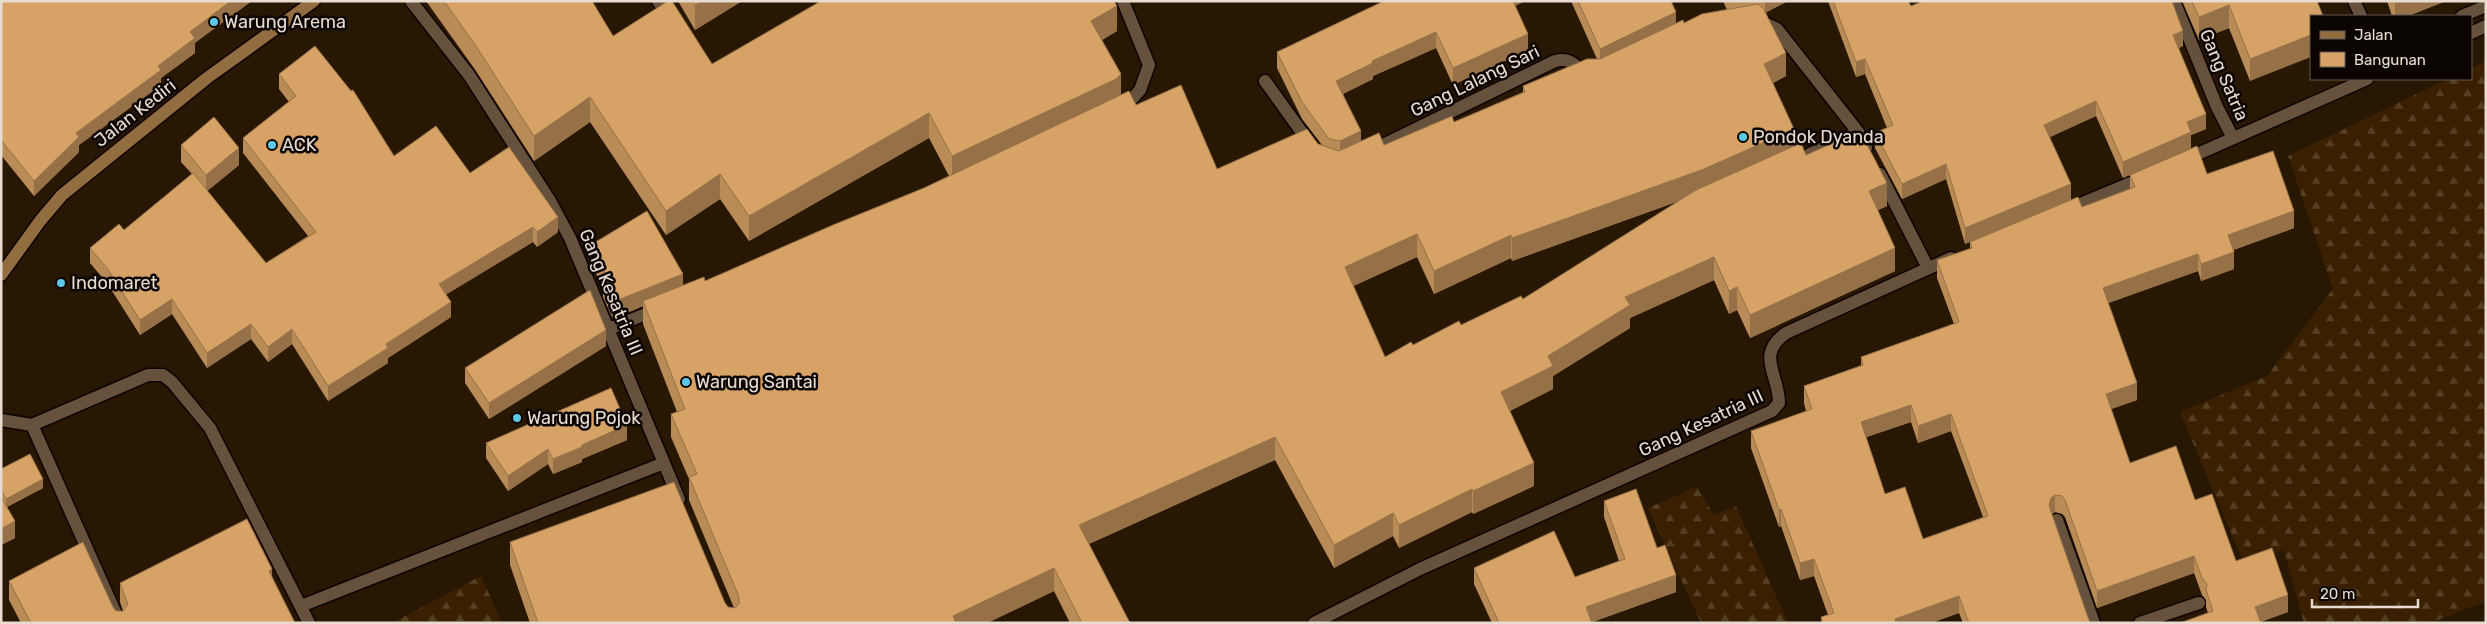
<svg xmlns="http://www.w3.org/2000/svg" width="2487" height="624" font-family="Rubik,sans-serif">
<defs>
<pattern id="forest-firs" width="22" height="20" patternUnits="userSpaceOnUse" patternTransform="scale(1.25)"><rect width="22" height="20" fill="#3a2000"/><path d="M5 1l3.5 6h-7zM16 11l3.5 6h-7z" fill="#564024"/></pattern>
</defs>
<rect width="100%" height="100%" fill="#281703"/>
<g fill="url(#forest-firs)">
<path d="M2486 61V601L2430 623H2304L2284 550 2243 561 2180 412 2267 376 2333 289 2288 156 2448 79H2471V68Z"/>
<path d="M1697 487 1714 515 1736 506 1788 623H1701L1648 508Z"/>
<path d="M481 576 502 623H392Z"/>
</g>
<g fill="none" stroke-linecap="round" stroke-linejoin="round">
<g stroke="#100300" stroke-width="15">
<g id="lane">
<path d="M658 1 664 10"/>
<path d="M2057 520 2094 623"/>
</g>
</g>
<g stroke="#100300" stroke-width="15">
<g id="street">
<path d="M411 1 469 75 550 201 570 238 679 499"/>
<path d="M2174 1 2217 107 2233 138"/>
<path d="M2354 1 2361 16"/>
<path d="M2462 16 2486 6"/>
<path d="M1758 20 1777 29 1858 132 1866 148"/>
<path d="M2471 33 2486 26"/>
<path d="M1265 81 1311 145"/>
<path d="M1122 110 1140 90 1149 65 1123 1"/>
<path d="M1375 149 1555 61C1570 57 1575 65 1586 75"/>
<path d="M1810 154 1858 132"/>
<path d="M2184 160 2367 79"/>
<path d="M1880 174 1928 268"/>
<path d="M2066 210 2145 177"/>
<path d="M609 329 658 309"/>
<path d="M1 420 32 425 148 375H163L172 382 210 428 309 623"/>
<path d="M32 425 120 623"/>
<path d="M301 606 664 463"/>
<path d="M1314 623 1420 569 1772 411 1779 403C1779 374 1755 355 1786 333L1951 258"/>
<path d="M2140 623 2199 603"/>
</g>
</g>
<g stroke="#100300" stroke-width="15">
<path id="secondary" d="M1 275 40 221 62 195 207 78 314 1"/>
</g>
<use href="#lane" stroke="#66523c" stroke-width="12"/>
<use href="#street" stroke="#66523c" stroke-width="12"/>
<use href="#secondary" stroke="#926d40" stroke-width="12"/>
</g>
<g fill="#b88b57" fill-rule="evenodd">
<path d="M1 1 195 43V53L161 78V85L79 145V152L34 196 1 155Z"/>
<path d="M426 1H592L613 36 712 64 1117 31 1102 40 1121 95 1136 105 1217 169 1318 144 1322 145 1302 119 1277 68V52L1384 1H1525L1515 6 1528 50 1453 85 1436 48 1373 76V79L1343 94 1361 141 1384 145 1454 122 1523 92V86L1597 59 1571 1H1671L1676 24 1684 23 1727 10 1723 1H1788L1766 12 1786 76 1773 83 1794 146 1806 155 1887 206 1878 210 1895 271 1750 338 1737 310 1729 314 1714 280 1630 318V328L1553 376V389L1510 411 1534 486 1473 514 1472 512 1399 548 1393 536 1334 568 1275 460 1089 544 1130 623H1070L1054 591 987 623H530L510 565V542L725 603 728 607 734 608 689 500V479L671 437V414L677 412 643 324V306L613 319 603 297V286L589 262V246L683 285 705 281 924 188 949 176 929 138 749 241 720 199 666 235 590 122 534 161 476 71ZM1679 201 1523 299 1385 357 1353 286 1417 257 1434 294 1511 258 1512 261Z"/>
<path d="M678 1H742L695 30Z"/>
<path d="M1828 1H1908L1911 6 2183 46 2179 48 2206 129 2191 135V148L2123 178 2096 116 2049 137 2071 200 1965 244 1946 179 1902 199 1875 148V133L1887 128 1865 74 1856 77Z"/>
<path d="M2182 1H2317L2250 81 2229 28 2199 40Z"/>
<path d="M2387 1H2446L2408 16H2392Z"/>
<path d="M279 74 394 156 470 173 558 232 537 247 533 242 446 294 451 317 388 358V363L328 401 292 344 268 362 251 339 207 368 172 314 140 335 107 283 90 263V248L124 230 192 174 181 162V145L239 165 207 191 266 263 308 236 243 153V138L289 102 279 89Z"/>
<path d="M2207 174 2294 228 2233 250 2234 269 2201 281 2198 271 2108 303 2137 400 2111 409 2130 463 2195 500 2236 561 2288 612 2260 622 2208 613 2206 607V600L2202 595 2194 573 2097 608 2065 517 2062 514 2055 512 2052 514 2090 623H1963L1959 613 1931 623H1821V617L1828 615 1814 576 1800 580 1781 526 1779 527 1751 448V431L1806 411 1804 403V386L1861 366V357L1954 324 1937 278V260L1970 249V242L2082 207 2130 189V175ZM1911 422 1918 443 1951 431 1983 517 1923 539 1885 494 1866 437Z"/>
<path d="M606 346 489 419 465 383V368Z"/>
<path d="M627 440 582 459V462L553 474 548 464 508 491 486 458V443Z"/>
<path d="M1 469 43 488 7 507 15 538 1 545Z"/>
<path d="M1604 501 1657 548 1676 592 1592 622V623H1492L1474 584V568L1575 577 1619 561 1604 517Z"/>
<path d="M272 578 295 623H21L9 600V581L113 607 116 611H123L120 602V583Z"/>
</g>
<g fill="#967147">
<path d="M231 1H252L195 43V53L161 78V85L79 145V152L34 196V181L76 133 158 66 190 32Z"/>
<path d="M701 1H742L695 30V5Z"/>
<path d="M1508 1H1525L1508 9Z"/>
<path d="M1765 1H1788L1765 13Z"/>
<path d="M2395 1H2446L2408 16H2395Z"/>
<path d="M2229 5V28L2199 40V17Z"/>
<path d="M1117 6V31L1091 45V21Z"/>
<path d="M1676 12V29L1600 65V49Z"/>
<path d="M2183 31V46L2173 50V35Z"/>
<path d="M1436 32V48L1373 76V79L1336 97V81L1372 61Z"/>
<path d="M1528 34V50L1453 85V68Z"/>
<path d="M2311 35V57L2250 81V59Z"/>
<path d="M1786 53V76L1764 87V64Z"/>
<path d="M1865 59V74L1856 77V62Z"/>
<path d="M1121 74V99L952 181V156Z"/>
<path d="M590 97V122L534 161V136Z"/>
<path d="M2096 101V116L2044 140V125Z"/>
<path d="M929 113V138L749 241V216Z"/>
<path d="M2206 114V129L2191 135V148L2123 178V162L2187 122Z"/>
<path d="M1794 129V152L1704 192 1512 261V238Z"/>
<path d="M1361 131V147L1340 157V141Z"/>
<path d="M239 148V165L206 192V175Z"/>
<path d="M1946 164V179L1902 199V184Z"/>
<path d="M720 174V199L666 235V211Z"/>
<path d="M1887 183V206L1869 214V191Z"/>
<path d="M2071 184V200L1965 244V228Z"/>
<path d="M2294 211V228L2228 252V235Z"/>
<path d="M558 217V232L537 247V232Z"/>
<path d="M533 227V242L439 299V284Z"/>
<path d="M1417 234V257L1345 290V267Z"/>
<path d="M1511 235V258L1434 294V271Z"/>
<path d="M1895 248V271L1750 338V315Z"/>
<path d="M2234 252V269L2201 281V264Z"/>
<path d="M2198 254V271L2103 305V288Z"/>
<path d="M1714 257V280L1630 318V328L1553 376V389L1501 415V392L1625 297Z"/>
<path d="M683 274V291L643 301V306L613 319V302Z"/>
<path d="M1737 287V310L1729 314V291Z"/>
<path d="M172 299V314L140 335V320Z"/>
<path d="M451 302V317L388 358V363L328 401V386L386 344Z"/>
<path d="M251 324V339L207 368V353Z"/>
<path d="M292 329V344L268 362V347Z"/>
<path d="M606 330V346L489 419V403Z"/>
<path d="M2137 383V400L2106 411V394Z"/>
<path d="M1911 405V422L1861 439V422Z"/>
<path d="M1951 414V431L1918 443V426Z"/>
<path d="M627 425V440L582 459V462L553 474V459L582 445Z"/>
<path d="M1275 437V460L1079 548V525Z"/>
<path d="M548 449V464L508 491V476Z"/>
<path d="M1534 463V486L1473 514V491Z"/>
<path d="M43 479V488L6 507V499Z"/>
<path d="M1472 489V512L1399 548V525Z"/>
<path d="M2055 495V512L2051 515 2049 506 2051 498Z"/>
<path d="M1781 509V526L1779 527V510Z"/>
<path d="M1393 513V536L1334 568V545Z"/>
<path d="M15 521V538L1 545V529Z"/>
<path d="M2194 556V573L2097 608V591Z"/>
<path d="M1814 559V576L1800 580V563Z"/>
<path d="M1054 568V591L987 623H953V616Z"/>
<path d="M272 569V588L269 571Z"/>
<path d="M1676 575V592L1590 623 1586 607Z"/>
<path d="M2288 595V612L2258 623 2255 607Z"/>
<path d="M1959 596V613L1931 623H1895V619Z"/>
</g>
<g fill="#d6a265" stroke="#967147" fill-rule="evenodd">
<path d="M1 1H231L190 32 195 38 158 66 161 70 76 133 79 137 34 181 1 140Z"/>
<path d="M444 1H592L613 36 668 1H672L712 64 821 1H1114L1117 6 1091 21 1121 74 1116 79 952 156 929 113 749 216 720 174 666 211 590 97 534 136 476 46Z"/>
<path d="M693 1H701L695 5Z"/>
<path d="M1384 1H1513L1528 34 1453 68 1436 32 1372 61 1373 63 1336 81 1361 131 1340 141 1329 139 1302 102 1277 52Z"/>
<path d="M1578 1H1671L1676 12 1600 49Z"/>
<path d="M1833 1H1908L1911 6 1923 1H2172L2183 31 2173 35 2206 114 2187 122 2191 132 2123 162 2096 101 2044 125 2071 184 1965 228 1946 164 1902 184 1875 133 1893 125 1865 59 1856 62Z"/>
<path d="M2192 1H2317L2323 16H2311V35L2250 59 2229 5 2199 17Z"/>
<path d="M1758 4 1763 8 1786 53 1764 64 1794 129 1704 169 1512 238 1511 235 1434 271 1417 234 1345 267 1385 357 1411 342 1413 345 1459 321 1461 325 1521 296 1523 299 1696 190 1801 143 1806 155 1860 131 1887 183 1869 191 1895 248 1750 315 1737 287 1729 291 1714 257 1625 297 1630 305 1548 356 1553 366 1501 392 1534 463 1473 491 1472 489 1399 525 1393 513 1334 545 1275 437 1079 525 1130 623H1082L1054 568 953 616 956 623H538L510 542 674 482 725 603 728 607 735 608 739 604V597L689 477 697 474 671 414 685 409 643 301 704 277 705 281 833 225 924 188 1129 91 1136 105 1181 85 1217 169 1307 129 1318 144 1339 151 1379 133 1384 145 1452 116 1454 122 1525 92 1523 86 1587 59H1600L1683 20 1684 23 1702 14Z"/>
<path d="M315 46 351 91 353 90 394 156 436 126 470 173 509 147 558 217 537 232 533 227 439 284 451 302 386 344 388 348 328 386 292 329 268 347 251 324 207 353 172 299 140 320 107 268 90 248 119 224 124 230 193 173 266 263 316 232 243 138 296 96 279 74Z"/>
<path d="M214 117 239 148 206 175 181 145Z"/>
<path d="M2197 146 2207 174 2273 151 2294 211 2228 235 2234 252 2201 264 2198 254 2103 288 2137 383 2106 394 2130 463 2176 446 2195 500 2212 494 2236 561 2272 548 2288 595 2255 607 2261 623H2180L2213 611 2206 590 2207 584 2202 578 2194 556 2097 591 2065 500 2062 496 2055 495 2051 498 2049 506 2090 623H1969L1959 596 1895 619 1896 623H1823L1821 617 1834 613 1814 559 1800 563 1781 509 1779 510 1751 431 1812 409 1804 386 1863 365 1861 357 1959 322 1937 260 1972 248 1970 242 2078 197 2082 207 2135 187 2130 175ZM1911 405 1918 426 1951 414 1988 516 1923 539 1905 487 1885 494 1861 422Z"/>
<path d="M647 211 683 274 613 302 603 280 608 277 589 246Z"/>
<path d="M590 290 606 330 489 403 465 368Z"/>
<path d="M611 388 627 425 582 445V447L553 459 548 449 508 476 486 443Z"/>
<path d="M30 454 43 479 6 499 1 489V469Z"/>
<path d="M1636 489 1657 548 1665 545 1676 575 1586 607 1592 623H1499L1474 568 1554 531 1575 577 1625 559 1604 501Z"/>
<path d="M1 497 15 521 1 529Z"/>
<path d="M247 519 272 569 269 571 295 623H31L9 581 83 542 113 607 116 611H123L128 604 120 583Z"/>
</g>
<g fill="#5bc8e7" stroke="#0b0501" stroke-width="2">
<circle cx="214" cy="22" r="5"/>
<circle cx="1743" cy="137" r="5"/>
<circle cx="272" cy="145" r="5"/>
<circle cx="61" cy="283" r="5"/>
<circle cx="686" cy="382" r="5"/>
<circle cx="517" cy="418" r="5"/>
</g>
<g text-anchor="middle" stroke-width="5" stroke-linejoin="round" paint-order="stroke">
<g font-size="18" fill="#e8dcd0" stroke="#0b0501" text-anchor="start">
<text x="224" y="28">Warung Arema</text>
<text x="1753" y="143">Pondok Dyanda</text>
<text x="282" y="151">ACK</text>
<text x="71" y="289">Indomaret</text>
<text x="696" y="388">Warung Santai</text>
<text x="527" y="424">Warung Pojok</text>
</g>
<g font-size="18" fill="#e8dcd0" stroke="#0b0501">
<text transform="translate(2224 75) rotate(67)" y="6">Gang Satria</text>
<text transform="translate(1475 81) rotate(-26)" y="6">Gang Lalang Sari</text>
<text transform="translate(135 113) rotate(-38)" y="6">Jalan Kediri</text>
<text transform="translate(611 292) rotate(67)" y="6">Gang Kesatria III</text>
<text transform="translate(1701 423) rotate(-25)" y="6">Gang Kesatria III</text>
</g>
</g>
<rect width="2487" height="624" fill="none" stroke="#e8dcd0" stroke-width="5"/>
<rect x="2310" y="15" width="162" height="65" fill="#0b0501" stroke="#635b54"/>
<rect x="2320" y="31" width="25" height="8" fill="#926d40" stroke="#635b54"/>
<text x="2354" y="40" font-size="15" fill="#e8dcd0">Jalan</text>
<rect x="2320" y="52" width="25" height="15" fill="#d6a265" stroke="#635b54"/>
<text x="2354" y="65" font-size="15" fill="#e8dcd0">Bangunan</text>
<path d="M2312 599v8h106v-8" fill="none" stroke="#e8dcd0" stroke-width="2.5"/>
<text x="2320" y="599" font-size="15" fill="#e8dcd0" stroke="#0b0501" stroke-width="4" paint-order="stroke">20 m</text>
</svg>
